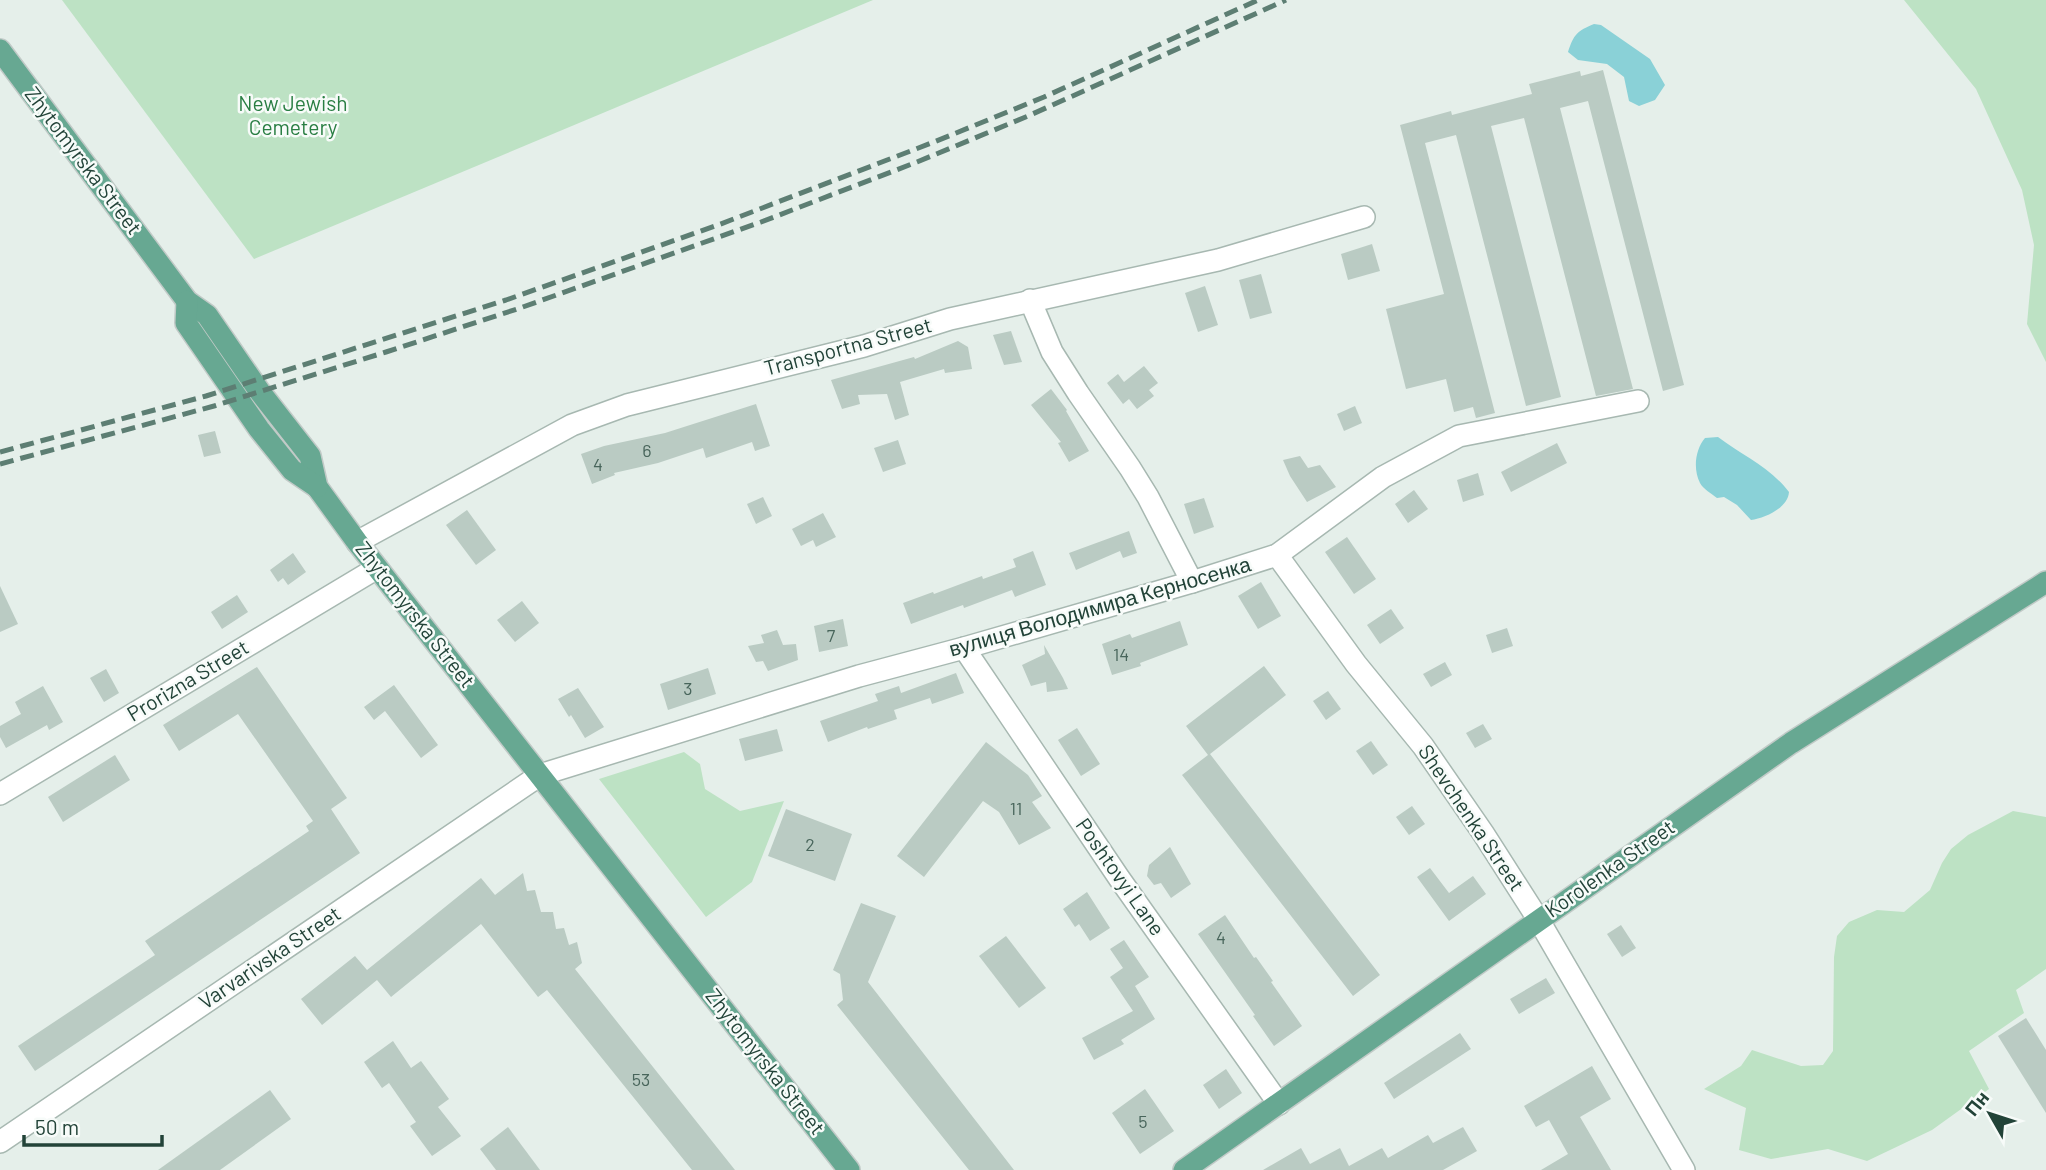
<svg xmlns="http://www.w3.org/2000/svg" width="2046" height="1170" font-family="Barlow,sans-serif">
<rect width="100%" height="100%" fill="#e5efea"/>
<g fill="#bde2c4">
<path d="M62 0H873L254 259Z"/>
<path d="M1904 0H2046V362L2027 324 2034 245 2022 190 1976 89Z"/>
<path d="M684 752 700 764 705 789 740 811 784 801 752 882 706 917 599 779Z"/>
<path d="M2013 811 2046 817V969L2016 990 2024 1013 1969 1051 1989 1089 1932 1130 1867 1161 1828 1149 1771 1159 1739 1150 1746 1108 1704 1089 1741 1066 1752 1050 1801 1066 1823 1065 1833 1051 1834 957 1837 936 1849 922 1877 910 1904 912 1930 890 1942 863 1951 849 1968 835Z"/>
</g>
<g fill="#8ad1d7">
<path d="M1594 24 1601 25 1650 59 1665 85 1655 100 1639 106 1629 101 1624 77 1607 64 1578 60 1568 52C1574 34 1577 31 1594 24Z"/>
<path d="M1718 437C1743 456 1770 467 1789 492 1788 508 1765 518 1751 520L1737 505 1724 497 1717 498C1712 494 1703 489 1700 483 1693 469 1695 450 1705 438Z"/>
</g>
<g fill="#bacbc3">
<path d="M1603 70 1684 385 1663 391 1588 101 1560 108 1633 389 1596 396 1524 118 1491 126 1561 397 1526 406 1456 135 1425 143 1495 413 1476 418 1473 407 1454 412 1446 379 1406 389 1386 309 1444 294 1400 125 1451 111 1452 115 1532 94 1529 84 1580 71 1581 76Z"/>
<path d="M1372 244 1380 271 1348 280 1341 254Z"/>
<path d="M1261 274 1272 313 1250 319 1239 280Z"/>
<path d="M1205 286 1218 325 1198 332 1185 293Z"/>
<path d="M1011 331 1022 362 1004 365 993 335Z"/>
<path d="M958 341 968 347 972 369 945 373 944 369 900 382 909 415 895 420 887 394 858 395 860 404 842 409 831 380 914 357 915 359Z"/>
<path d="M1144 366 1158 383 1149 390 1154 396 1137 409 1129 399 1123 404 1107 383 1118 374 1124 382Z"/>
<path d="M1051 389 1067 410 1066 411 1089 451 1069 462 1058 443 1061 442 1031 405Z"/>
<path d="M756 404 770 446 755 451 752 442 706 458 703 448 658 463 614 473 615 475 592 484 581 454 604 446 665 433Z"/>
<path d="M1355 406 1362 423 1344 431 1337 414Z"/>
<path d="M215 431 221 453 204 457 198 435Z"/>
<path d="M898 440 906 464 883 472 874 448Z"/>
<path d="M1557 443 1567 463 1511 492 1501 472Z"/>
<path d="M1300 456 1308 468 1320 465 1336 487 1307 502 1290 476 1283 460Z"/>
<path d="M1478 473 1484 495 1463 502 1457 480Z"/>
<path d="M1414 490 1428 509 1408 523 1395 504Z"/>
<path d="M763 497 772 516 756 524 747 504Z"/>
<path d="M1204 498 1214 527 1194 534 1184 504Z"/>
<path d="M467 510 496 550 476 565 446 525Z"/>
<path d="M823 513 836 537 816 547 813 540 801 546 792 529Z"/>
<path d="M1129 531 1137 553 1123 558 1120 551 1076 570 1069 553Z"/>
<path d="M1347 537 1376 579 1354 594 1325 552Z"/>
<path d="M1033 551 1046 585 1015 597 1012 590 964 608 963 605 911 624 903 603 933 592 934 594 982 576 983 579 1016 567 1013 559Z"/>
<path d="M293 553 306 572 288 585 283 578 278 582 270 570Z"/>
<path d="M1261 582 1281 616 1258 629 1238 596Z"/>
<path d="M0 586 18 624 0 632Z"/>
<path d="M237 595 248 612 222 629 211 612Z"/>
<path d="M522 601 539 623 515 642 497 620Z"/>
<path d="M1391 609 1404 628 1380 644 1367 625Z"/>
<path d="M843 619 848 646 819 652 814 626Z"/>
<path d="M1180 621 1188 645 1140 663 1141 666 1112 675 1102 644 1130 634 1132 638Z"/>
<path d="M1507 628 1513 646 1492 653 1486 635Z"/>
<path d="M777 630 783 645 796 644 798 660 768 671 763 661 756 662 748 646 764 643 761 635Z"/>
<path d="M1044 645 1063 678 1068 689 1047 692 1046 682 1031 686 1022 665 1045 654Z"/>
<path d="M1445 662 1452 675 1431 687 1423 674Z"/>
<path d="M1264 666 1286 695 1210 754 1380 975 1353 996 1182 775 1208 755 1186 726Z"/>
<path d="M257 667 347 798 331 809 360 853 35 1071 18 1046 155 955 145 941 309 831 306 826 313 821 238 714 179 751 163 725Z"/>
<path d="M708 668 716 694 668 710 660 684Z"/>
<path d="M106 669 119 693 104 702 90 678Z"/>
<path d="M956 673 964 693 932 704 930 698 894 710 897 719 868 729 867 727 828 742 820 721 878 701 875 694 899 686 901 693Z"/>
<path d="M394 685 438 745 421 758 385 711 374 720 364 707Z"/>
<path d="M43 686 63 722 49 730 47 725 6 748 0 737V726L21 714 15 702Z"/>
<path d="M578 688 604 727 585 738 571 715 569 717 558 699Z"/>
<path d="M1328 691 1341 709 1326 720 1313 701Z"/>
<path d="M1483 724 1492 739 1475 748 1466 733Z"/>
<path d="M1077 728 1100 764 1081 776 1058 740Z"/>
<path d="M777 729 783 751 745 761 739 739Z"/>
<path d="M1371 741 1388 765 1373 775 1356 751Z"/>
<path d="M986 742 1028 775 1042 796 1032 802 1051 828 1019 845 999 812 983 801 924 877 897 856Z"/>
<path d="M115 755 130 780 63 822 48 797Z"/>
<path d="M1412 806 1425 824 1409 835 1396 817Z"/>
<path d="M786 809 852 834 835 881 768 856Z"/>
<path d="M1170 847 1191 884 1171 898 1161 883 1154 885 1147 876 1149 865Z"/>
<path d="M1430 868 1449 893 1473 876 1486 894 1449 921 1417 877Z"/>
<path d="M523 873 527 891 535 890 541 912H553L556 929 564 928 569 945 577 942 582 963 575 969 735 1170H692L547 990 538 997 481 924 391 997 377 980 322 1025 301 999 355 956 367 970 481 878 495 895Z"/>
<path d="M1087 892 1110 928 1090 941 1079 924 1075 927 1063 909Z"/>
<path d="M861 903 896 916 868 982 1014 1170H969L837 1005 843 1000 840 974 833 970Z"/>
<path d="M1225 915 1254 958 1256 957 1273 981 1271 982 1302 1026 1274 1046 1253 1016 1255 1015 1198 934Z"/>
<path d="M1621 925 1636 948 1622 957 1607 934Z"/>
<path d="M1006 936 1046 988 1019 1008 979 956Z"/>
<path d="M1124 940 1149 977 1135 986 1155 1019 1121 1040 1124 1044 1094 1060 1082 1038 1133 1011 1110 977 1123 968 1110 949Z"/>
<path d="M1546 978 1555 993 1519 1014 1510 999Z"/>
<path d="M2026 1018 2046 1050V1113L1998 1036Z"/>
<path d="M1460 1033 1471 1049 1394 1099 1384 1083Z"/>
<path d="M393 1041 411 1068 421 1061 449 1099 438 1107 461 1136 432 1156 410 1126 416 1122 389 1083 382 1088 364 1062Z"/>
<path d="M1592 1066 1611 1099 1580 1117 1611 1170H1541L1568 1154 1549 1120 1536 1127 1524 1106Z"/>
<path d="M1226 1069 1242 1093 1219 1109 1203 1085Z"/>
<path d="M1145 1089 1174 1131 1140 1154 1112 1113Z"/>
<path d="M270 1090 291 1119 220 1170H158Z"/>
<path d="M508 1127 540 1170H496L480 1149Z"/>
<path d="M1463 1127 1477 1151 1443 1170H1263L1301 1148 1310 1164 1340 1148 1349 1166 1382 1148 1388 1158 1428 1135 1433 1143Z"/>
</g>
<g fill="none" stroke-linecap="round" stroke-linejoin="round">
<g stroke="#a7b8b1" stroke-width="24">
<g id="minor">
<path d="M1030 300 1052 352 1078 393 1130 468 1148 497 1192 582"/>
<path d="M357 542 572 425 627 405 864 346 950 319 1218 260 1364 217"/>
<path d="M1277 555 1356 664 1423 746 1483 833 1538 919 1684 1170"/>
<path d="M964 648 1119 878 1279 1104"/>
<path d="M0 794 377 568"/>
<path d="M0 1142 540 775 859 676 964 648 1192 582 1277 555 1383 477 1459 436 1638 401"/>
</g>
</g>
<g stroke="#c1cac7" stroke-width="24">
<g id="major">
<path d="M0 50 187 301 207 315 260 392 310 456 317 487 357 542 849 1170"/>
<path d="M187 301 186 323 259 429 292 470 317 487"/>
<path d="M1184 1170 1791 743 2046 582"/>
</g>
</g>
<use href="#minor" stroke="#fff" stroke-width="21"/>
<use href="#major" stroke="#67a892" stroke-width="21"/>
<g stroke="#5d7e73" stroke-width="5" stroke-dasharray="14 7" stroke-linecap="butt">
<path d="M0 452 206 396 506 300 718 225 934 142 1044 97 1258 0"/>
<path d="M0 464 214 406 386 352 520 308 761 222 917 162 1028 116 1286 0"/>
</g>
</g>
<g text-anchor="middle" stroke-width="5" stroke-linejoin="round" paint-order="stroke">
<g font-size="18" fill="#48655b">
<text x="647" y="457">6</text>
<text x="598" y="471">4</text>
<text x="831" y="642">7</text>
<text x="1121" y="661">14</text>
<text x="688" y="695">3</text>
<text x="1016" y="815">11</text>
<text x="810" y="851">2</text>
<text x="1221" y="944">4</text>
<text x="641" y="1086">53</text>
<text x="1143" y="1128">5</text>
</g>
<g font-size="21" fill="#297e43" stroke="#f7fbf9">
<text x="293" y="111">New Jewish<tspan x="293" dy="24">Cemetery</tspan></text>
</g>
<g font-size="21" fill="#224338" stroke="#f7fbf9">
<text transform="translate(83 161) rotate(53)" y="7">Zhytomyrska Street</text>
<text transform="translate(848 347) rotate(-15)" y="7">Transportna Street</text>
<text transform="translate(1100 607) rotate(-16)" y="7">вулиця Володимира Керносенка</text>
<text transform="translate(415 615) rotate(52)" y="7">Zhytomyrska Street</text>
<text transform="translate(188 681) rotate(-31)" y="7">Prorizna Street</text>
<text transform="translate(1471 818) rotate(56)" y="7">Shevchenka Street</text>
<text transform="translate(1610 869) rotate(-35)" y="7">Korolenka Street</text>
<text transform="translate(1120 877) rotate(55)" y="7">Poshtovyi Lane</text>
<text transform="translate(270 958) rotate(-34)" y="7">Varvarivska Street</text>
<text transform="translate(765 1062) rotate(52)" y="7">Zhytomyrska Street</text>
</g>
</g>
<g transform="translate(1990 1114) rotate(309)" stroke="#f7fbf9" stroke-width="5" paint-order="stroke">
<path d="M0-5L12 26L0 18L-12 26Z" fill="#224338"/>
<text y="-10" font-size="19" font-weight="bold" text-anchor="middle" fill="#224338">Пн</text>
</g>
<path d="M24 1135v10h138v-10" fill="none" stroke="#224338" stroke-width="3.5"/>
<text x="35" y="1135" font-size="21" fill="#224338" stroke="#f7fbf9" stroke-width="5" paint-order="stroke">50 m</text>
</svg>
